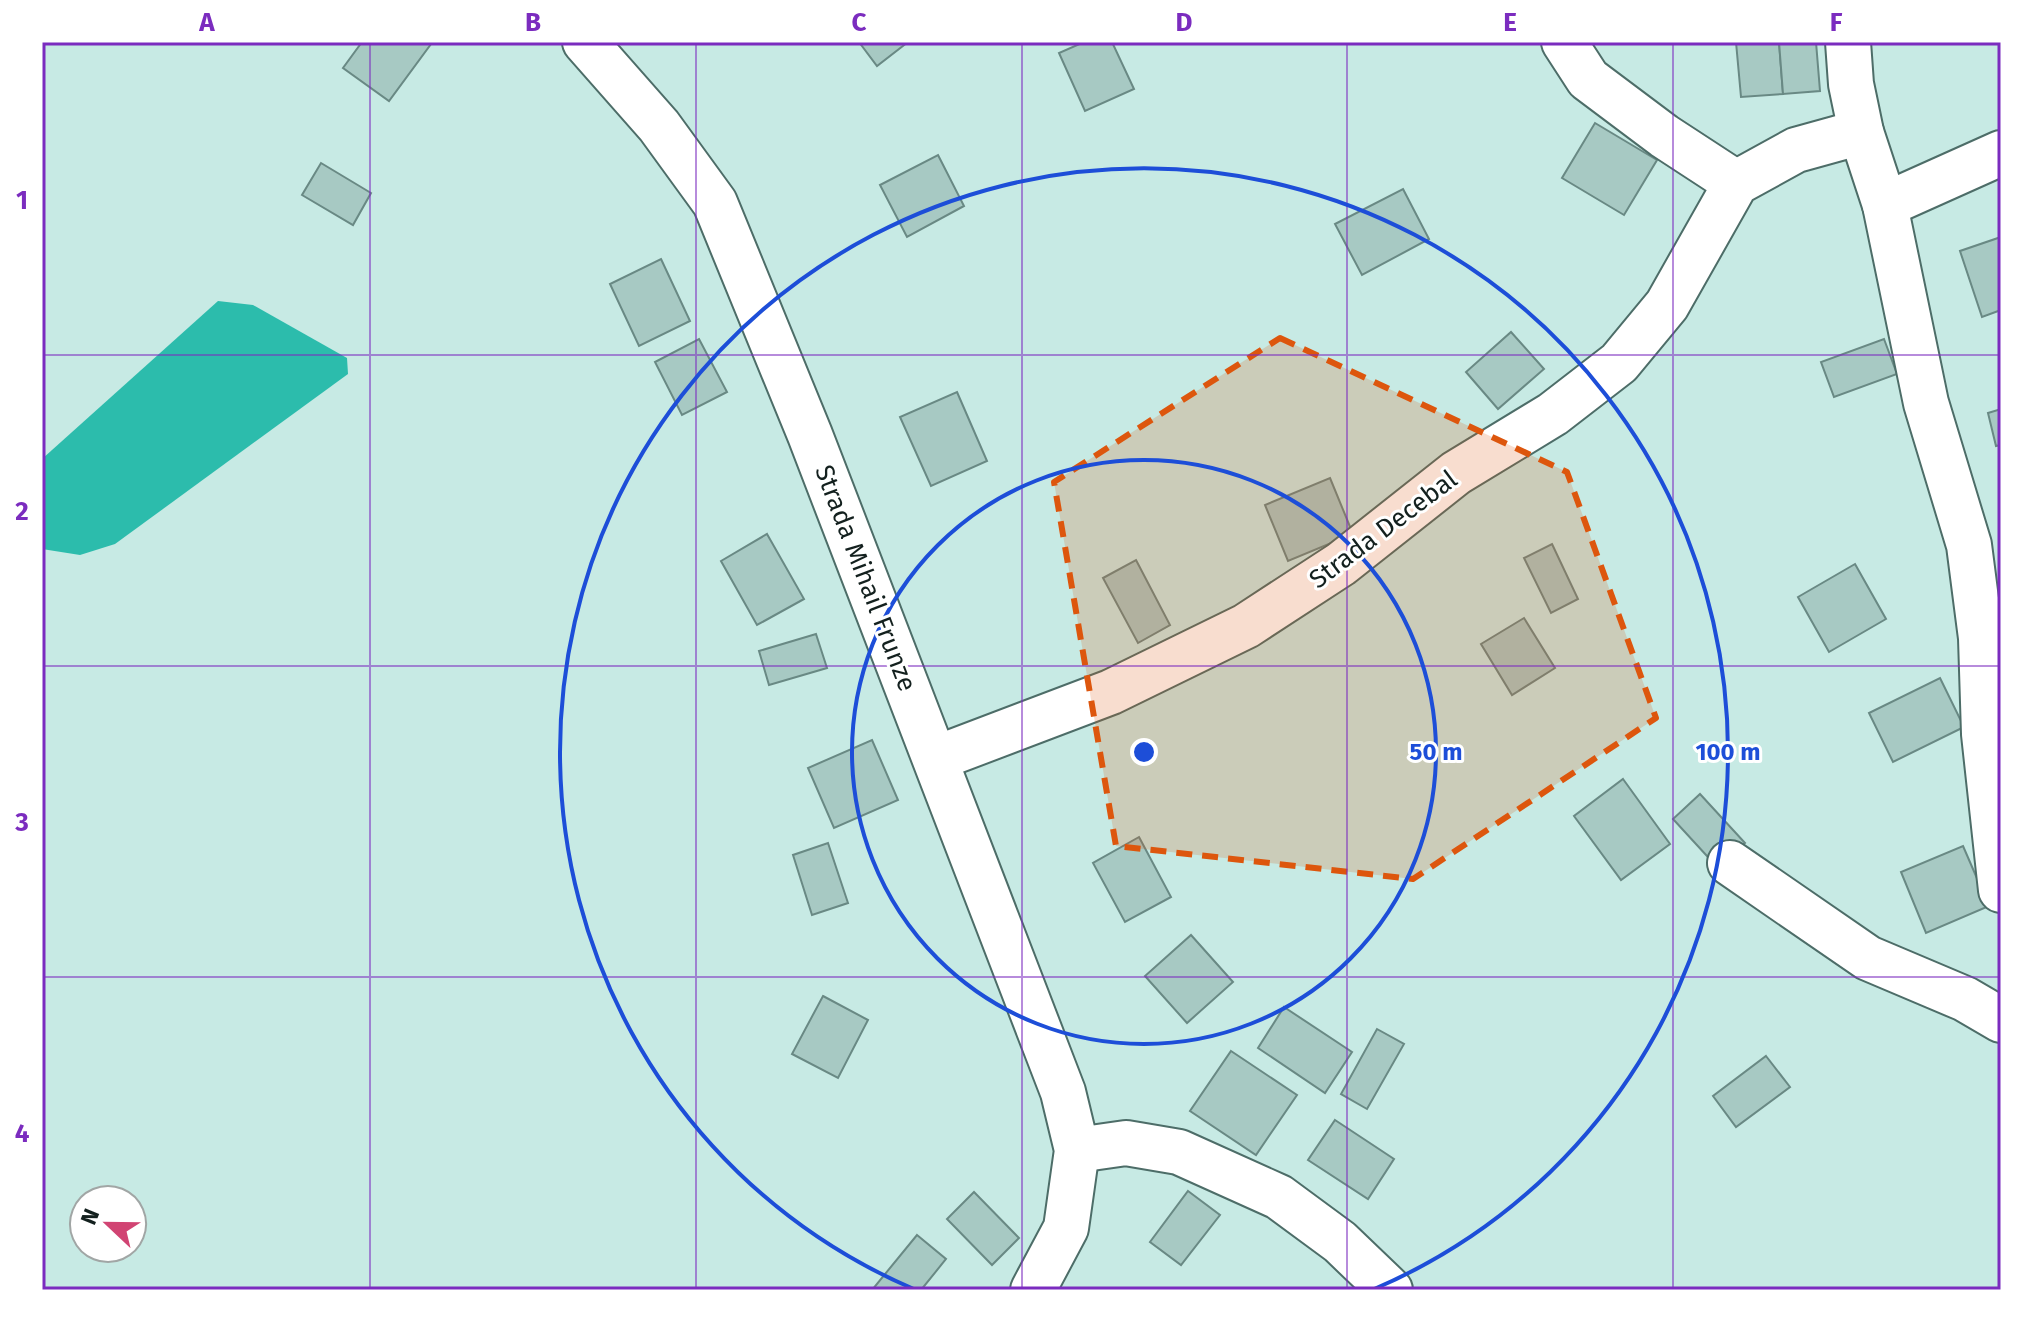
<svg xmlns="http://www.w3.org/2000/svg" width="2043" height="1332" font-family="'Fira Sans',sans-serif">
<rect width="100%" height="100%" fill="#c7eae4"/>
<path fill="#2cbcac" d="M218 301 253 305 347 358 348 374 115 544 80 555 42 549V459Z"/>
<g fill="#a7c9c3" stroke="#698984" stroke-width="2">
<path d="M362 42H428L431 44 389 101 343 68Z"/>
<path d="M859 42H908L877 66Z"/>
<path d="M1084 42H1112L1134 89 1085 111 1059 53Z"/>
<path d="M1736 42H1779L1783 94 1741 97Z"/>
<path d="M1779 42H1816L1820 91 1783 94Z"/>
<path d="M1595 123 1657 160 1624 215 1562 178Z"/>
<path d="M938 155 964 206 907 237 880 185Z"/>
<path d="M321 163 371 193 353 225 302 195Z"/>
<path d="M1403 189 1429 239 1362 275 1335 224Z"/>
<path d="M2001 237V310L1982 317 1960 251Z"/>
<path d="M661 259 690 321 639 346 610 284Z"/>
<path d="M1511 332 1544 369 1498 409 1466 372Z"/>
<path d="M699 339 727 392 682 415 655 362Z"/>
<path d="M1884 339 1897 374 1834 397 1821 362Z"/>
<path d="M957 392 987 461 931 486 900 417Z"/>
<path d="M2001 409V445L1996 446 1988 413Z"/>
<path d="M1330 478 1353 534 1288 561 1265 505Z"/>
<path d="M767 534 804 599 757 625 721 561Z"/>
<path d="M1552 544 1578 599 1551 613 1524 558Z"/>
<path d="M1136 560 1170 625 1138 643 1103 578Z"/>
<path d="M1855 564 1886 619 1829 652 1798 597Z"/>
<path d="M1524 618 1555 668 1512 695 1481 644Z"/>
<path d="M816 634 827 668 769 685 759 651Z"/>
<path d="M1940 678 1964 727 1893 762 1869 713Z"/>
<path d="M872 740 898 800 834 828 808 768Z"/>
<path d="M1623 779 1670 844 1621 880 1574 816Z"/>
<path d="M1700 794 1745 843 1718 868 1673 819Z"/>
<path d="M1139 837 1171 897 1125 922 1093 863Z"/>
<path d="M828 843 848 903 812 915 793 855Z"/>
<path d="M1963 846 1989 906 1926 933 1901 872Z"/>
<path d="M1191 935 1233 982 1187 1023 1145 976Z"/>
<path d="M823 996 868 1020 838 1078 792 1054Z"/>
<path d="M1284 1007 1352 1052 1325 1093 1258 1048Z"/>
<path d="M1377 1029 1404 1044 1367 1109 1341 1094Z"/>
<path d="M1231 1051 1297 1095 1256 1155 1190 1111Z"/>
<path d="M1766 1056 1790 1087 1736 1127 1713 1096Z"/>
<path d="M1335 1120 1394 1159 1368 1199 1308 1160Z"/>
<path d="M1188 1191 1220 1215 1181 1265 1150 1242Z"/>
<path d="M974 1192 1019 1238 992 1265 947 1219Z"/>
<path d="M917 1235 946 1259 921 1290H872Z"/>
</g>
<g fill="none" stroke-linecap="round" stroke-linejoin="round">
<g stroke="#4d6d68" stroke-width="48">
<g id="minor">
<path d="M585 42 659 126 715 203 810 435 1063 1092 1077 1150 1066 1228 1033 1290"/>
<path d="M1564 42 1588 79 1664 136 1736 183"/>
<path d="M1848 42 1851 84 1861 132 1885 205 1926 403 1969 545 1981 638 1984 734 2001 890"/>
<path d="M1885 205 2001 153"/>
<path d="M937 758 1111 692 1246 626 1341 564 1456 473 1553 414 1619 363 1667 305 1736 183 1796 150 1861 132"/>
<path d="M1730 863 1868 958 1965 999 2001 1020"/>
<path d="M1077 1150 1126 1143 1179 1152 1279 1197 1340 1242 1390 1290"/>
</g>
</g>
<use href="#minor" stroke="#fff" stroke-width="44"/>
</g>
<path fill="#dd560d" fill-opacity="0.2" stroke="#dd560d" stroke-width="6" stroke-dasharray="16 10" stroke-linejoin="round" d="M1280 338 1567 472 1656 718 1413 879 1116 846 1054 482Z"/>
<path fill="none" stroke="#7b2cbf" stroke-width="2" stroke-opacity="0.55" d="M370 42V1290M696 42V1290M1022 42V1290M1347 42V1290M1673 42V1290M42 355H2001M42 666H2001M42 977H2001"/>
<g fill="none" stroke="#1d4ed8" stroke-width="4">
<circle cx="1144" cy="752" r="292"/>
<path d="M916 1290A584 584 0 1 1 1372 1290"/>
</g>
<g text-anchor="middle" stroke-width="6" stroke-linejoin="round" paint-order="stroke">
<g font-size="26" fill="#13201e" stroke="#fff">
<text transform="translate(1383 529) rotate(-37)" y="9">Strada Decebal</text>
<text transform="translate(866 578) rotate(69)" y="9">Strada Mihail Frunze</text>
</g>
</g>
<circle cx="1144" cy="752" r="12" fill="#1d4ed8" stroke="#fff" stroke-width="4"/>
<g font-size="24" text-anchor="middle" font-weight="bold" fill="#1d4ed8" stroke="#fff" stroke-width="6" stroke-linejoin="round" paint-order="stroke">
<text x="1436" y="760">50 m</text>
<text x="1728" y="760">100 m</text>
</g>
<rect width="2043" height="1332" fill="none" stroke="#ffffff" stroke-width="88"/>
<g transform="translate(108 1224) rotate(292)"><circle r="38" fill="#ffffff" stroke="#a1a6a5" stroke-width="2"/>
<path d="M0-6L14 30L0 20L-14 30Z" fill="#d14473"/>
<text y="-12" font-size="22" font-weight="bold" text-anchor="middle" fill="#13201e">N</text>
</g>
<rect x="44" y="44" width="1955" height="1244" fill="none" stroke="#7b2cbf" stroke-width="3"/>
<g font-size="26" text-anchor="middle" font-weight="bold" fill="#7b2cbf">
<text x="207" y="31">A</text>
<text x="533" y="31">B</text>
<text x="859" y="31">C</text>
<text x="1184" y="31">D</text>
<text x="1510" y="31">E</text>
<text x="1836" y="31">F</text>
<text x="22" y="209">1</text>
<text x="22" y="520">2</text>
<text x="22" y="831">3</text>
<text x="22" y="1142">4</text>
</g>
</svg>
